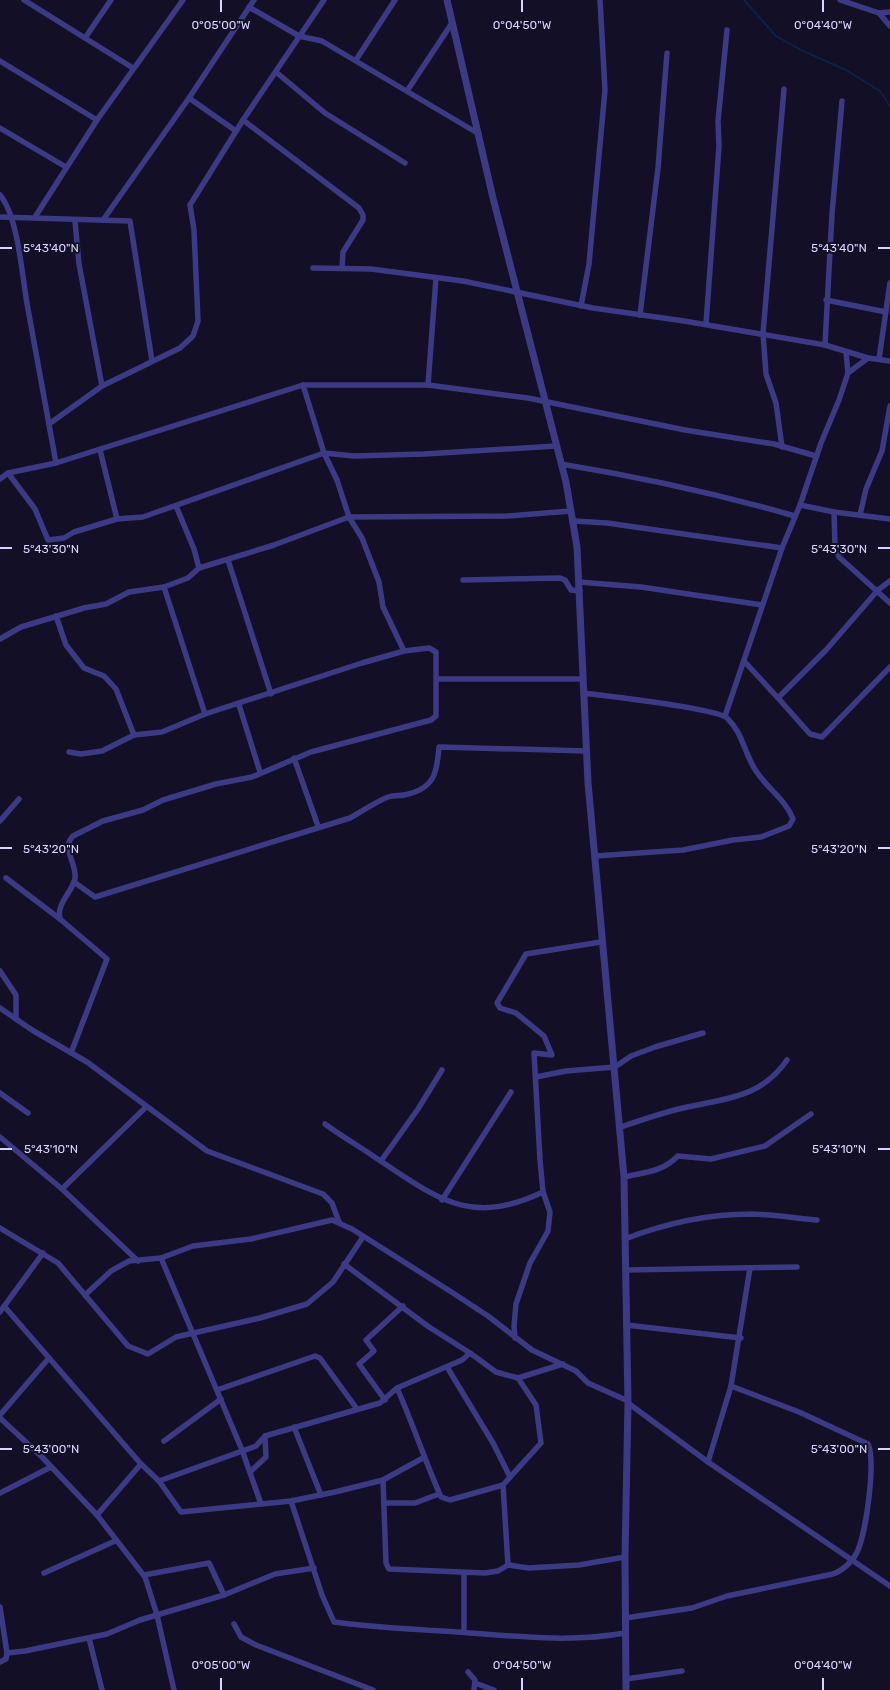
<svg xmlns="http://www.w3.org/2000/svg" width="890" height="1690" font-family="Rubik,sans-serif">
<rect width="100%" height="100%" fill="#130f26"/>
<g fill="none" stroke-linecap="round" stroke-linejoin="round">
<path stroke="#0c2248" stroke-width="2" d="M744 0 776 36 803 51 846 70 880 91 890 106"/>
<g stroke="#3d3a85" stroke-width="5.5">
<path d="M24 0 133 68"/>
<path d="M840 0 879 13 890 12"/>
<path d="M249 7 299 36 322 41 479 134"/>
<path d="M879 13 890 26"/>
<path d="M85 38 111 0"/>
<path d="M356 60 395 0"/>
<path d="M0 61 97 120"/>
<path d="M276 72 325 113 405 163"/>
<path d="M407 91 452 23"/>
<path d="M189 98 236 131"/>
<path d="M243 120 359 208 363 215V220L343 252 342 268"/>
<path d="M0 128 66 167"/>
<path d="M0 195C19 218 22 279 28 309 37 361 47 412 56 463"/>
<path d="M0 217 130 221 152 361"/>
<path d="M35 217 97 120 183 0"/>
<path d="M103 220 189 98 254 0"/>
<path d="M75 221 79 264 102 386"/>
<path d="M313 268 371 269 463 281 593 308 684 321 825 345 868 358 890 361"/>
<path d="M826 300 886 312"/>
<path d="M581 306 589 264 605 90 600 0"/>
<path d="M640 315 658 168 667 53"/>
<path d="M706 324 719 146 718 121 727 30"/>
<path d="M825 345 832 214 842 101"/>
<path d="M879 359 890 283"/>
<path d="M848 373 868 358"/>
<path d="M303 385 324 453 337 480 349 517 362 538 379 582 383 607 404 651"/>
<path d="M428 385 436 278"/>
<path d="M49 424 102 386 180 348 193 336 198 321 194 230 190 205 243 120 324 0"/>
<path d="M782 447 776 403 766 374 763 333 784 89"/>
<path d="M100 450 117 519"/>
<path d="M561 464C640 477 718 494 795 516"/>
<path d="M8 473 35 509 48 540 64 538 74 532 117 519 143 517 324 453 354 456 424 454 556 446"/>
<path d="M0 479 8 473 56 463 303 385H428L528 398 685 430 774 444 816 456"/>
<path d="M800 505 834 512 890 519"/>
<path d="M176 506 194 549 199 568"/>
<path d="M834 512 835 546 839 557 890 603"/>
<path d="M860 515 866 489 882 451 890 406"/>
<path d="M574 521 607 523 782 548"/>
<path d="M228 560 271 694"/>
<path d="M463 580 560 578 565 580 571 590 580 591"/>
<path d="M579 582 641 587 762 605"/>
<path d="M164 587 205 714"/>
<path d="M56 616 66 645 84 668 104 676 116 689 134 735"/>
<path d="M0 639 21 627 84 608 106 604 129 592 164 587 188 578 199 568 274 545 349 517 507 516 571 511"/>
<path d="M744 661 778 698 826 650 878 590 890 581"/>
<path d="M437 679H583"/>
<path d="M583 693C605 696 716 708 727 718 743 733 744 753 756 771 767 788 786 800 793 819L789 826 761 837 733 840 683 850 595 856"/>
<path d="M778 698 810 734 822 737 890 667"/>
<path d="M239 705 260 772"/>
<path d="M725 716 782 548 800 505 821 443 839 400 848 373 846 352"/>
<path d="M294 758 318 826"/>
<path d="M0 821 19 799"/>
<path d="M6 878 60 919 107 959 71 1053"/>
<path d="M74 882 95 897 350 818C363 811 375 802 388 797 394 795 399 796 404 795 434 789 437 774 439 747L587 751"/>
<path d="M60 919C56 903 73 892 75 878 77 864 61 848 73 836L103 821 143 810 163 800 216 784 252 777 311 752 431 720 436 716V652L429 648 404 651 362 663 205 714 162 732 134 735 102 751 81 754 69 752"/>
<path d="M0 971 16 995V1019"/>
<path d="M0 1008 32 1030 87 1062 207 1151 323 1194 332 1203 339 1222"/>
<path d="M536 1077 566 1071 615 1067 631 1056 655 1047 703 1033"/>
<path d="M0 1093 28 1113"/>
<path d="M325 1124C341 1136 359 1146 376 1158 437 1198 469 1227 543 1192"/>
<path d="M621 1127C641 1120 662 1113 683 1108 725 1098 760 1099 787 1060"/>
<path d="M0 1137 62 1189"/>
<path d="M381 1161 418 1109 442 1070"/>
<path d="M624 1177C646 1172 662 1172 678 1156L711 1159 765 1146 811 1114"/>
<path d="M442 1200 511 1092"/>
<path d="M0 1228 58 1263 128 1346 148 1354 176 1337 260 1318 307 1304 333 1282 363 1237"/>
<path d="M625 1239C666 1223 709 1214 752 1214 774 1215 796 1218 817 1220"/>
<path d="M161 1258 242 1450 261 1504"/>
<path d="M138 1261 62 1189 146 1107"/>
<path d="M344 1264 429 1327 470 1353"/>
<path d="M626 1270 797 1267"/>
<path d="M85 1295 111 1271 129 1261 161 1258 193 1246 251 1239 332 1220 352 1229 453 1293 488 1316 532 1350 576 1371 588 1383 628 1401"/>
<path d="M4 1306 141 1464 159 1481 181 1512 291 1501 335 1492 383 1480 423 1458"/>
<path d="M0 1312 43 1253"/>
<path d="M626 1325 741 1338"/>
<path d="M515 1338 514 1326 516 1304 530 1263 548 1231 550 1212 543 1192 540 1160 534 1053 552 1055 544 1036 516 1013 500 1008 497 1003 526 954 601 942"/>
<path d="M447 1367 493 1443 510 1477"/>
<path d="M397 1388C413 1424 425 1461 441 1497L450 1500 503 1485 508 1565"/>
<path d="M217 1390 315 1356 320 1358 357 1409"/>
<path d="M385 1400 359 1364 374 1351 366 1340 403 1306"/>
<path d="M628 1403 708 1462 890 1586"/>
<path d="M0 1415 49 1358"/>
<path d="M0 1418 42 1457 97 1515 145 1577 157 1615 174 1690"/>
<path d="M294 1427 321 1495"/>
<path d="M164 1441 221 1399"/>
<path d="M708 1462 731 1386 750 1268"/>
<path d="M250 1472 266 1457 265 1436 380 1403 397 1388 462 1360 470 1353 496 1372 518 1378 563 1364"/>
<path d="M383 1480 386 1563 389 1569 485 1573 498 1571 508 1565 529 1568 579 1565 625 1557"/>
<path d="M159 1481 256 1446 265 1436"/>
<path d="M503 1485 541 1443 536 1405 518 1378"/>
<path d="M0 1493 51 1467"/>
<path d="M291 1501 322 1595 334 1622C375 1628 416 1629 457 1632 512 1636 570 1643 625 1633"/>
<path d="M384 1503H415L439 1494"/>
<path d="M97 1515 141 1464"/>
<path d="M44 1573 115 1541"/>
<path d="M464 1573V1632"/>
<path d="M144 1575 209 1563 224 1595"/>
<path d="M0 1607 7 1653 6 1659 0 1662"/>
<path d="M625 1618 692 1608 727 1596 833 1574C842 1571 852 1562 856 1554 866 1537 876 1461 868 1444L799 1412 731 1386"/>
<path d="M234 1624 241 1637 256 1645 373 1690"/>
<path d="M89 1638 102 1690"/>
<path d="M7 1653 25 1651 107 1634 140 1620 224 1595 275 1574 314 1568"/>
<path d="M468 1672 475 1680 474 1690"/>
<path d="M626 1679 682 1671"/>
<path d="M475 1683 494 1690"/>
</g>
<path stroke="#3d3a85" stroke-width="7" d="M447 0 493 198 566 482 577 547 588 783 624 1177 628 1403 625 1557 626 1690"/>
</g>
<path fill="none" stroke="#d9d4ff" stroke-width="2" d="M221 0V12M522 0V12M823 0V12M0 248H12M878 248H890M0 548H12M878 548H890M0 848H12M878 848H890M0 1149H12M878 1149H890M0 1449H12M878 1449H890M221 1678V1690M522 1678V1690M823 1678V1690"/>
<g font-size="12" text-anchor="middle" fill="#d9d4ff" stroke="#130f26" stroke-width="4" stroke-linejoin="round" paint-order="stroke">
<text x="221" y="29">0°05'00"W</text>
<text x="522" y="29">0°04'50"W</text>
<text x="823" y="29">0°04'40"W</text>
<text x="51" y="252">5°43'40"N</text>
<text x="839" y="252">5°43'40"N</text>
<text x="51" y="553">5°43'30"N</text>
<text x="839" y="553">5°43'30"N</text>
<text x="51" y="853">5°43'20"N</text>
<text x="839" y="853">5°43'20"N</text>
<text x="51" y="1153">5°43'10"N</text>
<text x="839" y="1153">5°43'10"N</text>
<text x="51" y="1453">5°43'00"N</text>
<text x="839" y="1453">5°43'00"N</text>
<text x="221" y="1669">0°05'00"W</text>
<text x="522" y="1669">0°04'50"W</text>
<text x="823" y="1669">0°04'40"W</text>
</g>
</svg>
